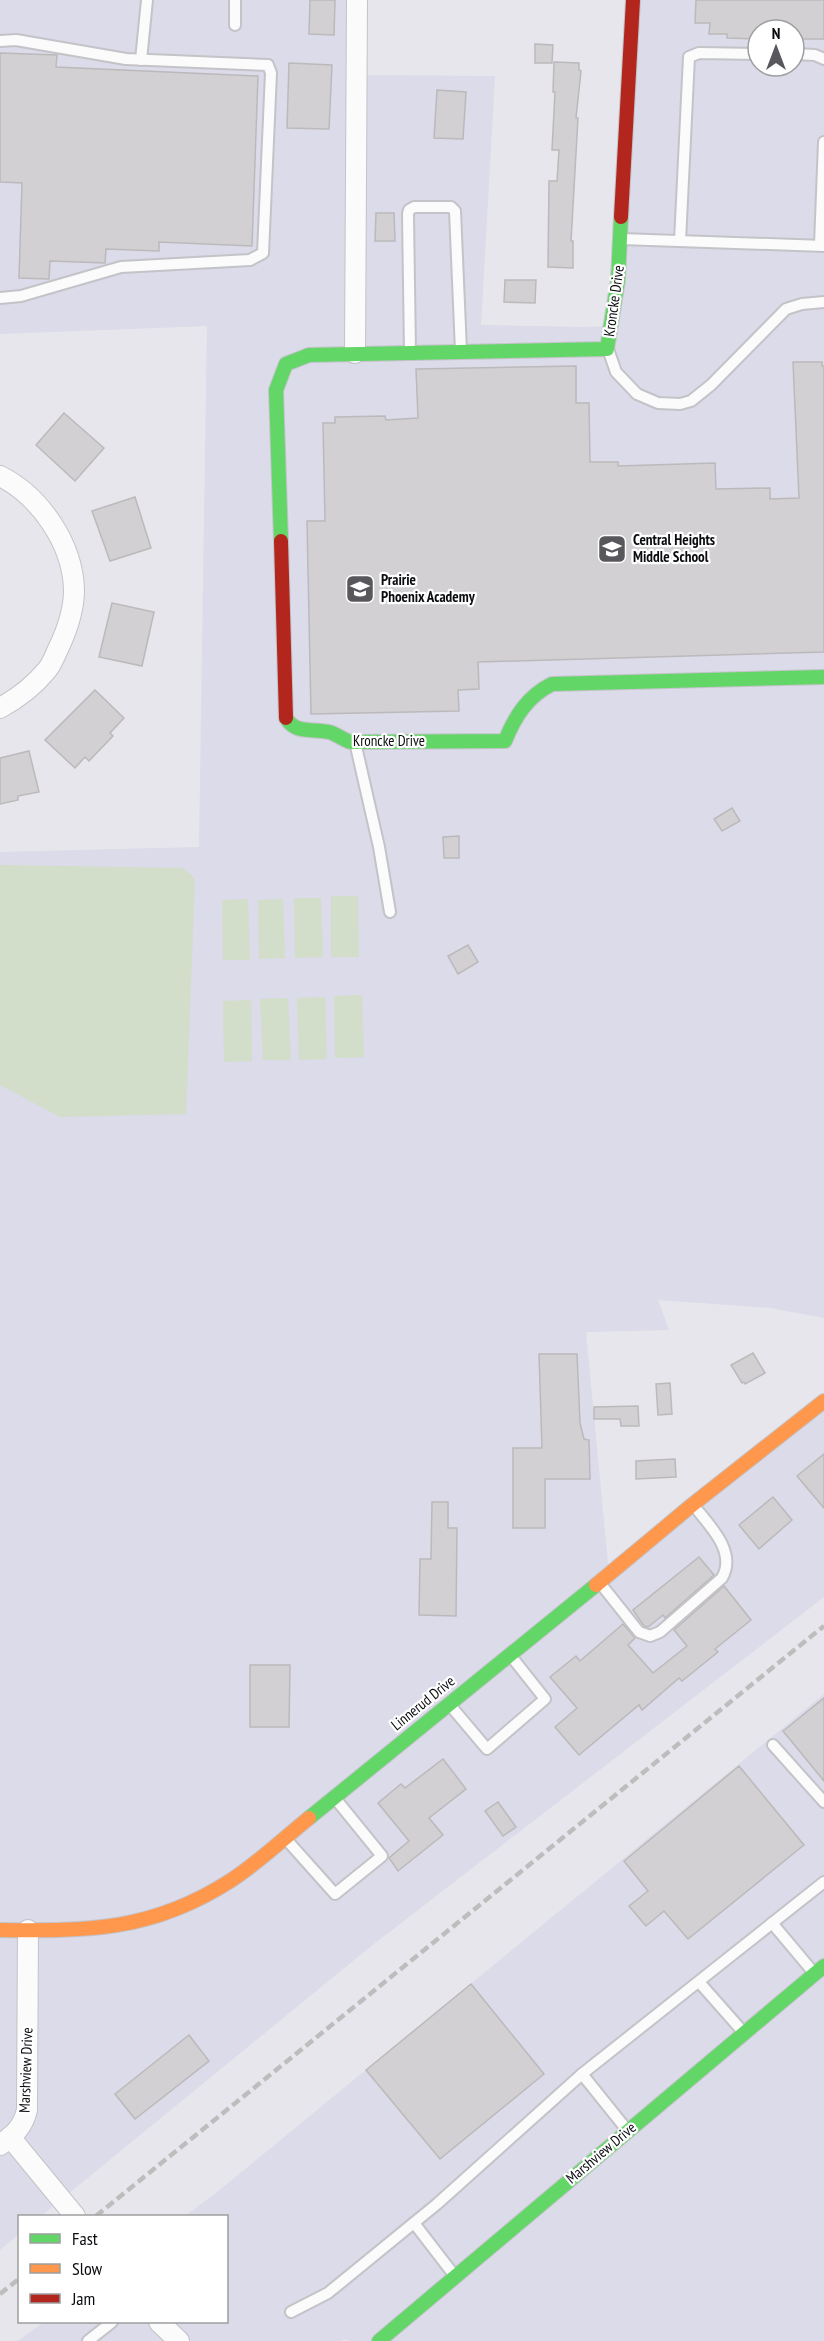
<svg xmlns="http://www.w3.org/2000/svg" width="824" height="2341" font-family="'PT Sans Narrow',sans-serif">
<rect width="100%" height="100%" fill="#e6e6ec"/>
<g fill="#dbdbe9" fill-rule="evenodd">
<path d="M0 0H357V75L495 76 481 325 582 327 611 326 633 0H824V1318L771 1308 658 1300 669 1330 586 1332 609 1574 824 1401V1597L370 1947 41 2216H20L19 2234 0 2250V852L199 847 207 326 0 334ZM758 30H794V66H758Z"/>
<path d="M824 1694V2341H348L346 2339 341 2341H18L44 2322H226V2216H185L216 2193Z"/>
</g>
<g fill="#d2dec9">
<path d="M0 865 183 868 195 879 186 1114 60 1117 0 1085Z"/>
<path d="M331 896H358L359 957H331Z"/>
<path d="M294 898H321L323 957 295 958Z"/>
<path d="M248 899 250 960H223L222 900Z"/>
<path d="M283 899 285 958 259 959 258 900Z"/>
<path d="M362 995 364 1057 335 1058 334 996Z"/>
<path d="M325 997 327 1059 299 1060 297 998Z"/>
<path d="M288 998 291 1060H263L260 999Z"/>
<path d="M251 1000 252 1061 224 1062 223 1001Z"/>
</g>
<g fill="#d2d0d2" stroke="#bcb9bb" stroke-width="1.5">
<path d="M310 0H335L334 35 309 34Z"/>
<path d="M696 0H824V39H794V30H758V39L727 38V34H709L710 23H695Z"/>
<path d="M535 44 553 45 552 63H535Z"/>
<path d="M0 53 57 55 56 67 258 76 252 246 159 242V251L106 249 105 263 50 261 49 279 19 278 22 183 0 182Z"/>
<path d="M554 62 579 63V70L581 71 576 118H578L571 241H573V268L548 267 549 181H557L559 150H552L555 92H553Z"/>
<path d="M289 63 332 65 329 129 287 128Z"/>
<path d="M437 90 466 92 463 139 434 138Z"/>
<path d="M376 213H394L395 241H375Z"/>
<path d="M505 280H536L535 303 504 302Z"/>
<path d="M793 362H822V366H824V652L478 662 479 689 458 690 459 711 311 714 307 521H325L323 423H335V417L385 416 386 420 418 418 416 369 576 366V403H589L590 462H618V466L715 463 716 489 770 488V499L799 498Z"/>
<path d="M64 413 104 448 75 481 36 445Z"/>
<path d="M135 497 151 548 110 561 92 511Z"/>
<path d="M112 603 154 612 142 666 99 657Z"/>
<path d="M95 690 124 718 110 733 113 736 89 761 85 757 75 768 45 740Z"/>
<path d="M29 751 39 792 18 796V800L0 804V758Z"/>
<path d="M732 808 740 821 722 831 714 819Z"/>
<path d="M459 836V858H444L443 837Z"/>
<path d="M468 945 478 962 458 974 448 956Z"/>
<path d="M753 1353 765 1373 745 1384 744 1382 742 1383 731 1365Z"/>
<path d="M539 1354H577L580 1423 584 1439 589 1440 590 1479H545V1528H513V1448H542Z"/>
<path d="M670 1383 672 1414 658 1415 656 1384Z"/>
<path d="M638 1406 639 1426H621L620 1419H594V1407Z"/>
<path d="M824 1454V1508L797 1476Z"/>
<path d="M675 1459 676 1477 636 1479V1461Z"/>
<path d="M773 1497 792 1520 759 1549 739 1525Z"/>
<path d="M432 1502H448V1528H457L456 1616 419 1615 420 1559H431Z"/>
<path d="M699 1557 714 1575 665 1618 663 1615 648 1627 644 1626 633 1610Z"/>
<path d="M724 1586 751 1620 715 1649 718 1652 682 1681 679 1678 642 1710 639 1705 579 1755 555 1727 577 1708 550 1677 576 1656 580 1661 623 1624 635 1638 628 1645 653 1673 687 1646 674 1630Z"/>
<path d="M250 1665H290L289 1727H250Z"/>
<path d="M824 1698V1781L783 1731Z"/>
<path d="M443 1759 466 1789 429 1818 443 1835 398 1871 389 1858 409 1841 378 1803 401 1784 405 1788Z"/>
<path d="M739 1766 804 1845 688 1939 664 1911 646 1926 629 1906 648 1891 624 1861Z"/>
<path d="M498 1802 516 1827 503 1836 485 1811Z"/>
<path d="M471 1984 544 2074 440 2159 366 2070Z"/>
<path d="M189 2035 209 2061 135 2119 115 2094Z"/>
</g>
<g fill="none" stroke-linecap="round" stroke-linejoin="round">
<g stroke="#c3c3c8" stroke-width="14">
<g id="lane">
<path d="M235 25V0"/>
<path d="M0 41 16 40 126 59 268 65 271 73 263 253 250 260 121 267 21 296 0 298"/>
<path d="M794 54 815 55 824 59"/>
<path d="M141 60 147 0"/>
<path d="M621 239 824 246"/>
<path d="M680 241 689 57 699 53 758 54"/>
<path d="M820 245 824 142"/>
<path d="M608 349 616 372 637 394 658 403 680 404 691 401 711 385 786 309 802 304 824 302"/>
<path d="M410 353 408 214 409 210 414 207H451L455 211 461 351"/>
<path d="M355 742 379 847 390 912"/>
<path d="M600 1583 639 1632 650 1636 660 1632 722 1578C737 1552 710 1526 694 1506"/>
<path d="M449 1704 487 1749 545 1699 511 1656"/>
<path d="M773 1745 824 1802"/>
<path d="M285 1838 335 1894 382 1856 334 1797"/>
<path d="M772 1923 814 1973"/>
<path d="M699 1982 744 2033"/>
<path d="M582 2074 627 2130"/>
<path d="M414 2223 454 2275"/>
<path d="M291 2312 328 2293 437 2204 582 2074 824 1882"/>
<path d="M88 2341 112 2322"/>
</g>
</g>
<g stroke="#c3c3c8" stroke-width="22">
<g id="street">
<path d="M355 353 357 0"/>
<path d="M0 476C40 496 73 544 74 590 74 609 67 630 59 647 55 655 52 665 46 671 33 687 18 698 0 708"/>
<path d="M10 2137 75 2216"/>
<path d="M0 2145C14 2135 23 2127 27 2110L28 1930"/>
<path d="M159 2322 179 2341"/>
</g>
</g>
<g stroke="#c3c3c8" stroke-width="16">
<g id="fast">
<path d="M281 541 276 390 286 364 309 355 607 349 618 280 621 217"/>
<path d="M286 718C296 735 313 728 329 732 337 734 343 740 351 742L505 741C515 716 528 696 552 684L824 677"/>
<path d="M309 1818 596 1585"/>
<path d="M379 2341 824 1966"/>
</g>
</g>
<g stroke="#c3c3c8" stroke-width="16">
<g id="slow">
<path d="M596 1585 692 1505 824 1401"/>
<path d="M0 1930C89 1931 152 1931 230 1881 258 1863 283 1839 309 1818"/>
</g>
</g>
<g stroke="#c3c3c8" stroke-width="16">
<g id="jam">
<path d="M621 217 633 0"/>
<path d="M281 541 286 718"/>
</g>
</g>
<use href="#lane" stroke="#fbfbfc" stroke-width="10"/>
<use href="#street" stroke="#fbfbfc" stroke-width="20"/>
<use href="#fast" stroke="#63d668" stroke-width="14"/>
<use href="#slow" stroke="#ff974d" stroke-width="14"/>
<use href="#jam" stroke="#b3261e" stroke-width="14"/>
<g stroke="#bdbdbe" stroke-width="4.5" stroke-dasharray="9 4.5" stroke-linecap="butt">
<path d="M96 2216 824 1626"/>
<path d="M0 2294 20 2278"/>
</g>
</g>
<defs>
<g id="school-square" transform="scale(1.5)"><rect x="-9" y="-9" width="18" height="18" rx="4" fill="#58585c" stroke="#fff"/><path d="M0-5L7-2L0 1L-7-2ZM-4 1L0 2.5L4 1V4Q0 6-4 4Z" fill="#fff"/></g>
</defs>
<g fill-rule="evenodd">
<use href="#school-square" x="612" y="549"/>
<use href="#school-square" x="360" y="589"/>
</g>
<g text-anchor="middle" stroke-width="4.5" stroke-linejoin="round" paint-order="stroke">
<g font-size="15" fill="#0b0c0f" stroke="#fff">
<text transform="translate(614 301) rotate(-82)" y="5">Kroncke Drive</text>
<text x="389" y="746">Kroncke Drive</text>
<text transform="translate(423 1703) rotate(-39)" y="5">Linnerud Drive</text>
<text transform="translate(26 2070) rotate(-88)" y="5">Marshview Drive</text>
<text transform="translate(601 2153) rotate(-40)" y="5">Marshview Drive</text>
</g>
<g font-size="15" font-weight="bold" fill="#0b0c0f" stroke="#fff" text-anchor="start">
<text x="633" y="545">Central Heights<tspan x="633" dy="17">Middle School</tspan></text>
<text x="381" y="585">Prairie<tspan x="381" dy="17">Phoenix Academy</tspan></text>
</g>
</g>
<rect x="18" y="2215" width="210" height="108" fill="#ffffff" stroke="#9d9e9f" stroke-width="1.5"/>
<rect x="30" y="2234" width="30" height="9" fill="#63d668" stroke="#9d9e9f" stroke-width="1.5"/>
<text x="72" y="2245" font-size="18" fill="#0b0c0f">Fast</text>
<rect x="30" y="2264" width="30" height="9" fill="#ff974d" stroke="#9d9e9f" stroke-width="1.5"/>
<text x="72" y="2275" font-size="18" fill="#0b0c0f">Slow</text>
<rect x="30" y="2294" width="30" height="9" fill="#b3261e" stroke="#9d9e9f" stroke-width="1.5"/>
<text x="72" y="2305" font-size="18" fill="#0b0c0f">Jam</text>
<g transform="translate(776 48)"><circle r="28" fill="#ffffff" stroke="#9d9e9f" stroke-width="1.5"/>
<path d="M0-4.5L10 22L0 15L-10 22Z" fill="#58585c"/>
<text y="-9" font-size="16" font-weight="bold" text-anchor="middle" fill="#0b0c0f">N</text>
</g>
</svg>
